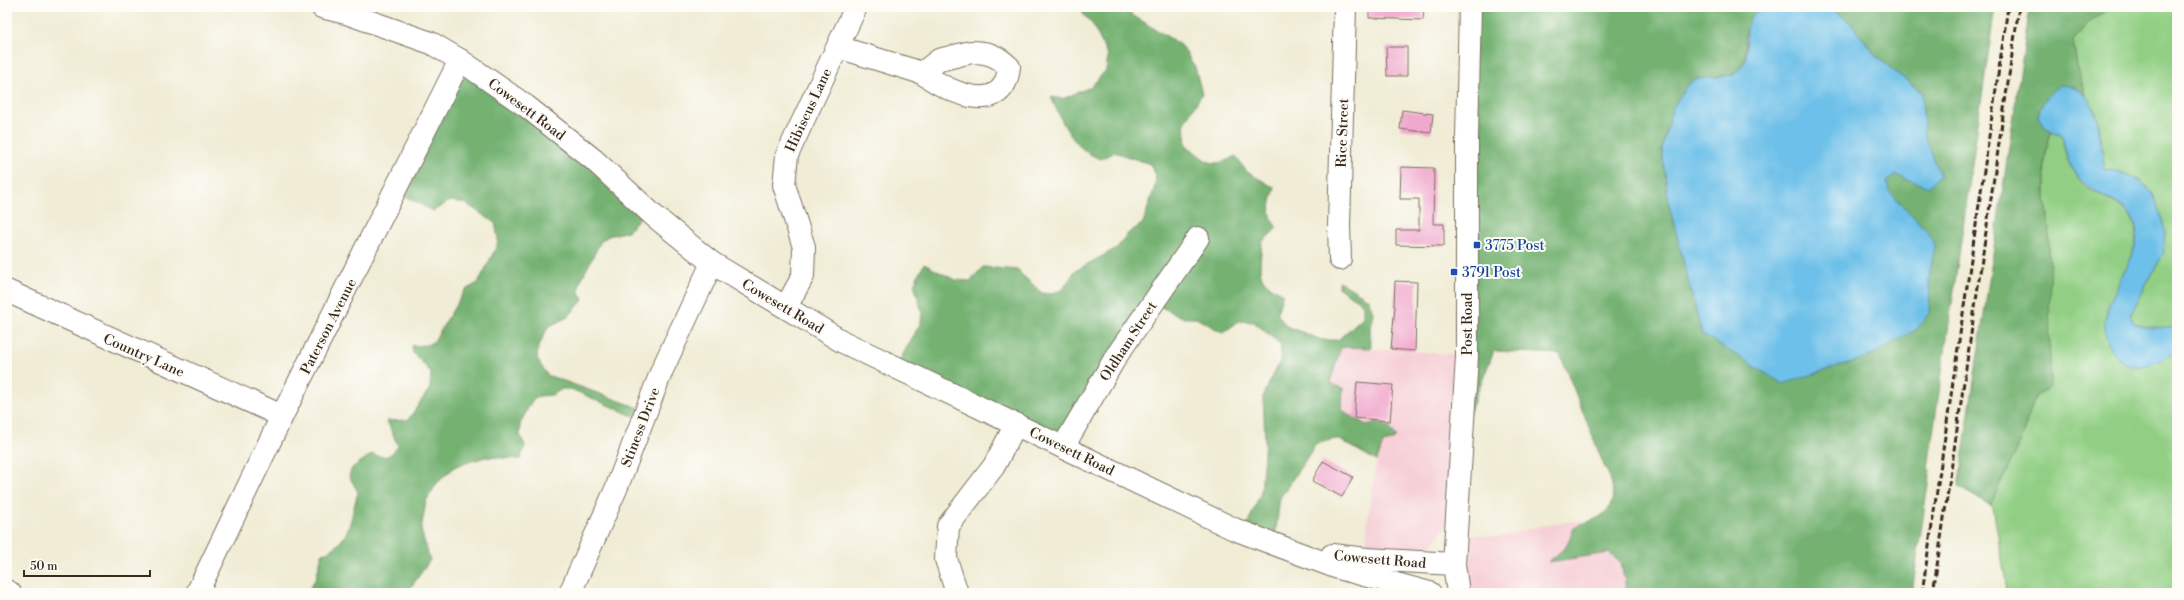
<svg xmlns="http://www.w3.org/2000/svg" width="2184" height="600" font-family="'Libre Bodoni',serif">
<rect width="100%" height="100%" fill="#fdfcf7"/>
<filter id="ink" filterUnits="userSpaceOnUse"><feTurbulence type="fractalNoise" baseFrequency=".025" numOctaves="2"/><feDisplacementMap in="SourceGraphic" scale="8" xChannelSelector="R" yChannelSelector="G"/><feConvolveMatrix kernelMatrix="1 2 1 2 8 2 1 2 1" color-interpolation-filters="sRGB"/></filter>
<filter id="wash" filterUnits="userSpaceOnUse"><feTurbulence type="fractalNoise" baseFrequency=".012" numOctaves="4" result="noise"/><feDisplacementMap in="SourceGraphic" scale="16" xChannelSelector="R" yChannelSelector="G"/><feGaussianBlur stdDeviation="0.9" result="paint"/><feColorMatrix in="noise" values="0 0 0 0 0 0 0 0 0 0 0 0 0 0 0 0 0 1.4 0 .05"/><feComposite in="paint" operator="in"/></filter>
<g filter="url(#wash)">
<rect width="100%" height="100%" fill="#f0ecd5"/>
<g fill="#f6cfd7">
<path d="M1341 347 1466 355 1454 515 1433 544 1415 557H1366L1368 515 1377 461 1383 443 1392 441 1389 427 1378 422 1366 425 1342 410 1343 388 1329 383Z"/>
<path d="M1583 521 1585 522 1574 528 1566 547 1549 561 1609 553 1621 563 1627 593H1458L1457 533 1498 537 1553 523Z"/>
</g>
<g fill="#92cf84" stroke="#667c51">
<path d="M2112 7H2177V326C2161 329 2149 327 2134 323L2130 315 2163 254 2125 174 2105 170C2101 151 2102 133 2097 115 2095 109 2090 104 2087 98 2079 81 2076 61 2073 41L2088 22Z"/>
<path d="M2052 131 2062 136C2065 153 2069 170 2082 183 2100 200 2137 204 2136 236 2136 258 2116 289 2107 310L2139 368 2177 353V593H2005L2006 583 1993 507 1990 505 2018 447 2035 397 2050 387C2049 336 2050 285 2049 234 2048 200 2038 164 2052 131Z"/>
</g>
<g fill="#75b272" stroke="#586e48">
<path d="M1082 7H1119L1181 45 1195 67 1202 94 1184 123 1186 145C1205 159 1210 171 1235 156L1247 172 1275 188C1270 203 1267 215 1277 228L1262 242C1260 270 1254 282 1283 293L1277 313 1286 326 1322 340H1338L1363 317V304L1339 288V281L1368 299 1373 312 1370 330 1371 348 1341 347 1330 383 1343 388 1342 410 1366 425 1378 422 1389 427 1396 437 1392 441 1383 443 1377 461 1340 440 1334 439 1316 444 1280 498 1275 537 1245 531 1261 492 1265 439 1263 396 1280 361 1281 345 1254 322 1238 321 1224 333 1196 318H1184L1153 303 1063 442 897 365 921 322 922 312 914 284 924 264 955 280 970 281 983 267 1019 270 1020 273 1042 293 1052 294 1063 289 1075 271 1117 248 1126 235 1143 223 1155 186 1156 175 1150 164 1114 152 1101 159C1073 150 1062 122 1051 97L1062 99 1091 87 1106 70 1108 56 1093 25 1083 14Z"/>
<path d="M1473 7H1768L1761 8 1746 30 1745 61 1734 75 1696 79 1662 149 1669 205 1702 334 1930 312 1929 280 1933 245 1927 231 1889 191 1887 182 1894 174 1929 187 1940 175 1924 133 1922 93 1878 58 1851 23 1829 7H1995L1928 468 1930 470 1912 593H1627L1621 563 1609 553 1548 562 1566 547 1574 528C1584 522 1591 522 1601 516 1618 505 1614 482 1605 468L1560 354 1494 351 1464 426Z"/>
<path d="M2030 7H2112L2088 22 2073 41 2077 67 2087 98 2073 86 2039 110 2038 117 2046 128 2052 131C2038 164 2048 200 2049 234 2050 285 2049 336 2050 387L2035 397 2018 447 1990 505 1958 487Z"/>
<path d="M460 62 646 210 628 231 608 236 601 241 580 282 579 292 583 300 568 317 548 327 538 348 537 359 547 375 645 410 640 419 571 389H562L552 395 539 396 531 402 520 424V435L525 445 521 459 485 457 456 466 437 483 426 501 421 530 430 560 407 593H307L316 578 322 554C351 543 350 519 358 492L349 476 352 468 372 454C385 459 390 457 398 446L387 421 408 420 430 388 431 372 413 353 412 346 427 345 434 341 465 290 478 283 497 246 498 238 495 223 465 203 450 201 433 211 395 191Z"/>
</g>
<g fill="#6dc0e9" stroke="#547584">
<path d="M1768 7H1829L1851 23 1878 58 1922 93 1924 133 1940 175 1929 187 1895 175 1887 182 1889 191 1927 231 1934 245 1929 280 1930 312 1917 329 1870 356 1783 384 1702 334 1669 205 1662 149 1672 109 1688 84 1696 79 1734 75C1737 71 1744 65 1745 60 1751 39 1737 14 1768 7Z"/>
<path d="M2061 85C2104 87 2098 140 2105 170L2125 174 2140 180 2153 194 2161 213 2165 233 2163 254 2130 315 2134 323 2151 328 2177 326V353C2165 357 2153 366 2140 367 2132 369 2121 362 2116 356 2077 308 2156 259 2132 217 2128 210 2117 203 2110 200 2076 180 2070 175 2062 136L2046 128 2038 117C2040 102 2049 94 2061 85Z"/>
</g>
<g id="blocks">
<g fill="#f1a8ce">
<path d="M1369 7H1424L1423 20 1369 18Z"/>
<path d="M1386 47H1407V76H1387Z"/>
<path d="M1402 110 1433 114 1431 133 1400 129Z"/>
<path d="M1401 167 1434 168 1433 224H1444V246L1396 245V230H1419V199H1400Z"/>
<path d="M1395 281 1417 282 1415 351 1391 349 1395 306H1394Z"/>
<path d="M1357 382 1393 385 1390 421 1354 418Z"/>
<path d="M1323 461 1353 477 1342 497 1312 481Z"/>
</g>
</g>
</g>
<g filter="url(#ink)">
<use href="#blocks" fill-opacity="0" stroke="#7a6e5e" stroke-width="1"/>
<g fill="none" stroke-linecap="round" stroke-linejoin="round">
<g stroke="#7a6e5e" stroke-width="24">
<g id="minor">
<path d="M838 47 922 73"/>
<path d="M971 52C987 52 997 55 1009 67 1004 119 949 92 922 73L939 60Z"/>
<path d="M1340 259 1339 225 1345 7"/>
<path d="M7 291 282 416"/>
<path d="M786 307 803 276 804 247 784 185 787 155 856 7"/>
<path d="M1063 447 1117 355 1198 238"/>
<path d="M7 591 10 593"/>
<path d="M197 593 282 416 460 60"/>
<path d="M570 593 616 489 662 370 712 263"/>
<path d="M957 593 946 559 948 526 994 466 1016 424"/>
</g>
</g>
<g stroke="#7a6e5e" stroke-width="24">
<g id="major">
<path d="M322 7 346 13 431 43 460 60 526 106 594 160 654 216 712 263 843 342 1234 529 1338 568 1430 593"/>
<path d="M1332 555 1367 559 1454 564"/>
<path d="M1458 593 1454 564 1467 357V137L1470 7"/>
</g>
</g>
<use href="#minor" stroke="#fff" stroke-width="22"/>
<use href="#major" stroke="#fff" stroke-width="22"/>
<g stroke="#3b2a1e" stroke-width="3" stroke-dasharray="6 3" stroke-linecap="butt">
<path d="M1922 593 2008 7"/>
<path d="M1933 593 2019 7"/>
</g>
</g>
</g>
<g fill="#1a4fb4" stroke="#fdfcf7" stroke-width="1.5">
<rect x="1473" y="241" width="8" height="8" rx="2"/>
<rect x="1450" y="268" width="8" height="8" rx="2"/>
</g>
<g text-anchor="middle" stroke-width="4" stroke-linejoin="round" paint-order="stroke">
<g font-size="14" fill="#3b2a1e" stroke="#fdfcf7">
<text transform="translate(527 109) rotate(37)" y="5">Cowesett Road</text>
<text transform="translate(808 110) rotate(-65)" y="5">Hibiscus Lane</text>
<text transform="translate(1342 133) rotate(-88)" y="5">Rice Street</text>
<text transform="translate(783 306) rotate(31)" y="5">Cowesett Road</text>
<text transform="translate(1467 324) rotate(-90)" y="5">Post Road</text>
<text transform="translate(328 326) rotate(-63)" y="5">Paterson Avenue</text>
<text transform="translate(1128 341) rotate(-57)" y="5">Oldham Street</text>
<text transform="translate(144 355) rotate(24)" y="5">Country Lane</text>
<text transform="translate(640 427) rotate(-69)" y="5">Stiness Drive</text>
<text transform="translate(1072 451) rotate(26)" y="5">Cowesett Road</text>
<text transform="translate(1380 559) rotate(5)" y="5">Cowesett Road</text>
</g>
<g font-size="14" fill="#164399" stroke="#fdfcf7" text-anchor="start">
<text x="1485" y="250">3775 Post</text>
<text x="1462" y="277">3791 Post</text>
</g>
</g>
<rect width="2184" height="600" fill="none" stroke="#fdfcf7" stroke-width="24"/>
<path d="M24 570v6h126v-6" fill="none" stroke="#3b2a1e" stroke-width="2"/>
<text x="30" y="570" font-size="12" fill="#3b2a1e" stroke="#fdfcf7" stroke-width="3" paint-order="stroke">50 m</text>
</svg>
